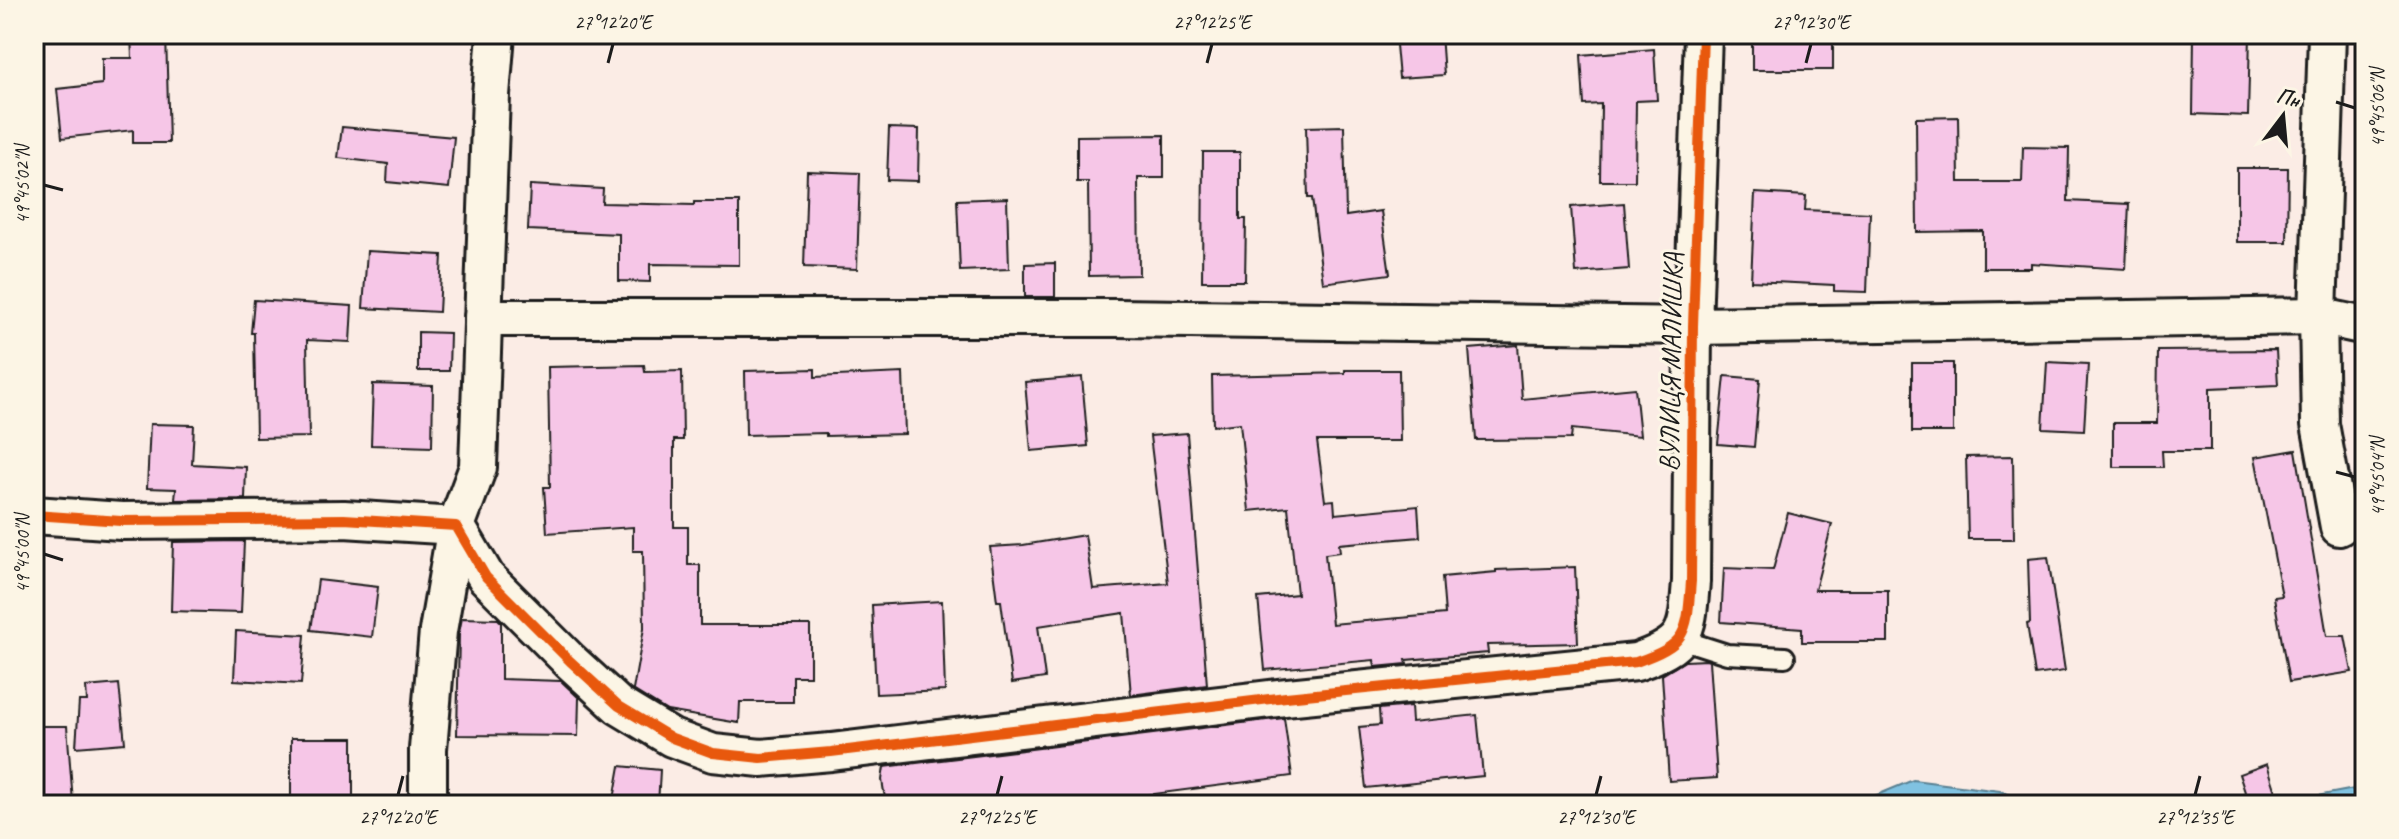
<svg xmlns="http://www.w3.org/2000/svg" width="2399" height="839" font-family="Caveat,sans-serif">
<rect width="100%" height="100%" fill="#fbece5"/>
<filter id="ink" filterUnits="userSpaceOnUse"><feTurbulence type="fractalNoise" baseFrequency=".0125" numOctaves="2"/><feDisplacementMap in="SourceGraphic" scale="16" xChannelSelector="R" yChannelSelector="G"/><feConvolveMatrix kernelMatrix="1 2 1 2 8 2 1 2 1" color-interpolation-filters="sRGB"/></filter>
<g filter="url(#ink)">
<g fill="#80c2e1" stroke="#588092" stroke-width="2">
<path d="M1913 780 2000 791 2037 805H1853Z"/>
<path d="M2365 787V805H2269Z"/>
</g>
<g fill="#f6c6e7" stroke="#1c1c1c" stroke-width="2">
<path d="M131 34H166L169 143H133V130L62 138 57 89 102 84V58H132Z"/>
<path d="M1395 34H1441L1444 75 1399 78Z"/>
<rect x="1752" y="34" width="81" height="36"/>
<path d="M2194 34H2250L2248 116 2193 114Z"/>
<path d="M1654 49 1657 100 1636 101 1635 181H1600L1601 104 1584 105 1581 55Z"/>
<path d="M1958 117 1959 182H2022L2023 147 2069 148 2068 201 2129 204 2126 269 2031 263V268H1983V231L1917 232 1916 118Z"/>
<path d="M1344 126 1346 216 1381 211 1390 274 1323 283 1312 198H1308L1306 127Z"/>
<path d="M342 127 454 137 449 188 387 182 388 164 338 158Z"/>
<path d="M889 128 919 129 918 181 887 180Z"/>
<path d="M1164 135V178H1138L1139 275 1089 276 1088 182H1077V136Z"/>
<path d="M1203 152H1240V219H1246L1245 281H1202Z"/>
<path d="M2237 168H2288L2287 242H2237Z"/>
<path d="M807 171 860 173 857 269 804 267Z"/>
<path d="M530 185 603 189 602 203 694 205V202H739V265L650 264V282L619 281V234L528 230Z"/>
<path d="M1755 193 1806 196 1805 210 1870 213 1867 292 1834 291V285L1751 281Z"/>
<path d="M1007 198 1009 269 960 271 957 200Z"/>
<path d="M1624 203 1629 269 1576 273 1571 207Z"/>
<path d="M367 251 442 255 439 312 363 308Z"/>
<path d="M1055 263V297H1025V264Z"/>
<path d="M254 300 352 306 350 342 307 340 309 437 256 438 254 333H251Z"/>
<path d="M418 332 450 333 449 371H418Z"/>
<path d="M1518 345 1522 399 1635 388 1640 436 1572 429 1571 439 1476 440 1469 349Z"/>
<path d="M2276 350 2278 385 2210 388V451H2162L2163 467H2113V423H2157L2158 351Z"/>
<path d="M2047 362 2088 364 2084 430 2043 428Z"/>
<rect x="1912" y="363" width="41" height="69"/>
<path d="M644 365 645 372 682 371 683 440H674V527H688V565H700V625H810V676H793V702H740L739 723 667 711 633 690 644 628 643 551H633V527L547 533 544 487H550L548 367Z"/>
<path d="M815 369V377L903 373 905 434 826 436V433L746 435 745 371Z"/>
<path d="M1345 370H1399L1400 441H1317L1325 501 1334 500 1335 514 1418 506 1420 537 1339 544 1340 552 1325 554 1332 624 1445 614 1442 577 1496 572V570L1575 567 1578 643 1487 645 1488 653 1406 660 1407 664 1375 667 1374 660 1265 670 1258 598 1297 594 1288 507 1249 511 1240 423 1213 426 1212 376 1345 373Z"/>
<path d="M1725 376 1760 379 1754 447 1718 444Z"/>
<path d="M1082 377 1088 446 1031 451 1025 382Z"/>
<path d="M373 384 433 386 432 447 371 445Z"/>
<path d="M150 424 194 425 192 464 246 467 245 499 175 500 176 489 147 488Z"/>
<path d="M1187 433 1207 685 1131 695 1124 613 1038 626 1045 678 1012 683 1001 601H997L990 547 1023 545 1085 535 1093 589 1168 583 1150 436Z"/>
<path d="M2296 450 2327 636H2345L2352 672 2289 682 2274 597 2282 596 2255 457Z"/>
<path d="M2013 456 2014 539H1968L1966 457Z"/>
<path d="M1788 513 1832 524 1815 590H1888V642H1802V628L1721 622 1724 568 1773 570Z"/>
<path d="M244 541 241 613 171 611 173 542Z"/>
<path d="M2048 557 2065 671 2035 675 2027 624 2030 623 2028 559Z"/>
<path d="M318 580 378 587 372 637 311 630Z"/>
<path d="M942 601 945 691 876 694 872 605Z"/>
<path d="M462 618 498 619 501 622V679L561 681 579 698 578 736 457 735 459 633Z"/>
<path d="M236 631 305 635 301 684 234 680Z"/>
<path d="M1706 660 1709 661 1717 778 1669 781 1662 675 1685 661Z"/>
<path d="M119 684 125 743 76 747 79 701H87L86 687Z"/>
<path d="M1411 706 1412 722 1477 715 1483 776 1366 788 1359 727 1380 725 1379 709Z"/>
<path d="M1284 718 1292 776 1146 795 1148 805H886L882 780 884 767Z"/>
<path d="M34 726H67L73 802 34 805Z"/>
<rect x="291" y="738" width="62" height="67"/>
<path d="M2267 764 2277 795 2249 804 2239 774Z"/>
<path d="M620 766 660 770 658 805H613Z"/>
</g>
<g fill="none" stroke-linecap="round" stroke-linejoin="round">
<g stroke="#1c1c1c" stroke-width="24">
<path id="lane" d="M1680 639 1727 654 1785 657"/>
</g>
<g stroke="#1c1c1c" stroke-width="42">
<g id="street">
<path d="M2327 34 2318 316 2320 424 2339 527"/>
<path d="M483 318H1116L1693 326 2318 316 2365 326"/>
<path d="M34 515 121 521 344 519 456 526 486 577 570 661 619 706 672 738 713 753 761 758 831 752 1286 697 1636 662C1688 644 1687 633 1691 581L1693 326 1703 34"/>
<path d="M428 805V749L438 631 456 526 478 467 491 95 496 34"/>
</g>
</g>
<use href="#lane" stroke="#fcf5e5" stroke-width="18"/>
<use href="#street" stroke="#fcf5e5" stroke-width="36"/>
<g stroke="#fcf5e5" stroke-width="15">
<path id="cycleway" d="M34 515 121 521 344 519 456 526 486 577 570 661 619 706 672 738 713 753 761 758 831 752 1286 697 1636 662C1688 644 1687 633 1691 581L1693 326 1703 34"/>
</g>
<use href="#cycleway" stroke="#e8590c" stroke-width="10"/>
</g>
</g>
<path fill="none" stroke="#1c1c1c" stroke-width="3" d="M608 63 613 44M1207 63 1212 44M1806 63 1811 44M2336 102 2355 108M44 185 63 190M2336 472 2355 477M44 554 63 560M398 795 403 776M997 795 1002 776M1596 795 1601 776M2195 795 2200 776"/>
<g text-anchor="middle" stroke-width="6" stroke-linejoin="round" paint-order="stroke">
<g font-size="28" fill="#1c1c1c" stroke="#fcf5e5">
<text transform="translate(1670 362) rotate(-89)" y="10">ВУЛИЦЯ МАЛИШКА</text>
</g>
</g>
<rect width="2399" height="839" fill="none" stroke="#fcf5e5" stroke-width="88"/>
<g transform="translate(2283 116) rotate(16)" stroke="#fcf5e5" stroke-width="6" paint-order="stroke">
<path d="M0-6L14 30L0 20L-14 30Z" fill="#1c1c1c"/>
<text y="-12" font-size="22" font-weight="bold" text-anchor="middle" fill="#1c1c1c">Пн</text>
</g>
<rect x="44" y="44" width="2311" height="751" fill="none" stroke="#1c1c1c" stroke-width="3"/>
<g font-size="20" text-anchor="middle" fill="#1c1c1c">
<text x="613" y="29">27°12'20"E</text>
<text x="1212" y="29">27°12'25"E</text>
<text x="1811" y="29">27°12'30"E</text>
<text transform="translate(2377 108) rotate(-90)" y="7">49°45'06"N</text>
<text transform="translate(22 185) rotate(-90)" y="7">49°45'02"N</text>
<text transform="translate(2377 477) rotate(-90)" y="7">49°45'04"N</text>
<text transform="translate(22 554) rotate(-90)" y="7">49°45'00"N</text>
<text x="398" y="824">27°12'20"E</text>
<text x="997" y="824">27°12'25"E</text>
<text x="1596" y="824">27°12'30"E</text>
<text x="2195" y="824">27°12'35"E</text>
</g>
</svg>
